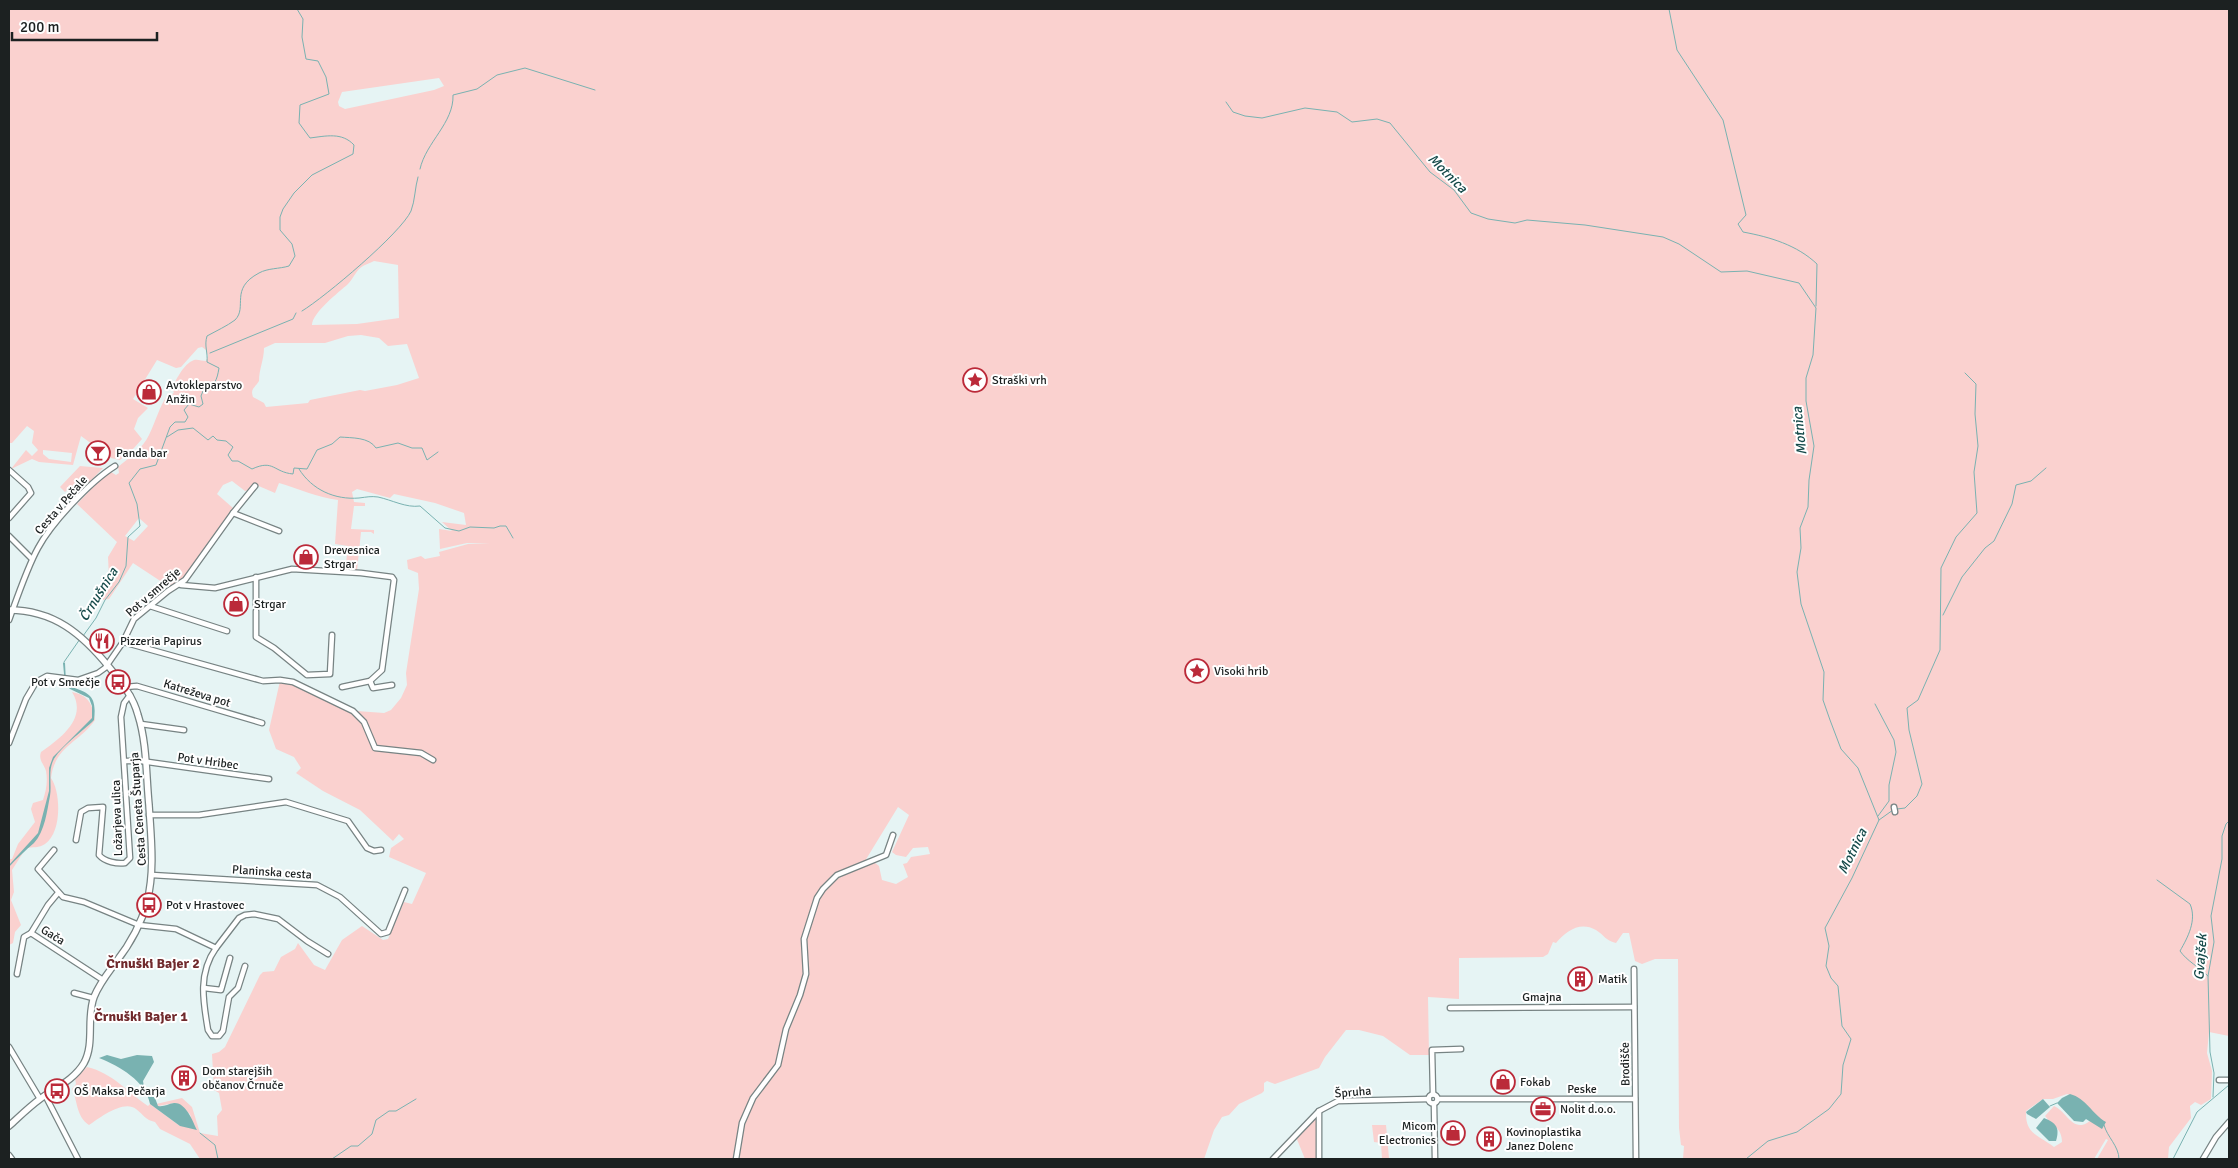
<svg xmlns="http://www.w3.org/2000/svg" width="2238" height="1168" font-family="Signika,sans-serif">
<rect width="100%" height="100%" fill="#e6f4f4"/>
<g fill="#fad1cf" fill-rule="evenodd">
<path d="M9 9H2229V1036L2209 1032 2207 1053 2212 1071 2211 1099 2201 1105 2195 1102 2190 1106 2191 1118 2169 1147 2168 1159H2097L2108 1140 2106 1139 2094 1159H1683L1684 1146 1681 1145 1679 1128 1678 959H1655L1642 964 1635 961 1629 933H1623L1616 943C1606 941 1604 935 1596 930 1580 921 1566 931 1556 943L1553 942 1548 954 1543 957 1459 958V999L1428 997 1429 1055H1410L1383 1036 1359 1030H1346L1325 1057 1319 1068 1275 1084 1267 1081 1264 1083V1091L1262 1093 1239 1104 1229 1115 1222 1117 1214 1130 1204 1159H737L741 1148 743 1125 755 1098 778 1068 784 1038 806 985 808 967 805 944 815 907 823 891 831 883 849 872 874 862 879 866 882 880 896 884 908 877 903 864 907 863 911 857 930 854 928 847 913 848 906 857 896 855 892 852 909 815 898 807 865 861 847 868 836 875 825 884 813 901 802 939 804 971 802 983 786 1023 775 1068 753 1096 741 1118 734 1159H200L190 1144 160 1129 155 1122C145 1120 144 1115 136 1109 124 1099 99 1118 89 1125 76 1116 78 1102 72 1089L76 1084 75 1078 87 1067C113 1073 127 1092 148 1106L150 1104 180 1126 192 1122 190 1114 175 1103 158 1106 156 1104 182 1098 192 1107 200 1133 218 1136 217 1116 222 1110 219 1093 214 1090 212 1054 219 1052 225 1047 260 975 263 972 274 971 281 957 295 949 298 943 314 965 325 970 342 940 362 926 383 940 388 939 404 902 412 904 426 873 389 857 391 848 404 839 399 834 393 841 360 810 323 791 296 773 301 768 294 757 276 749 269 730 280 681 295 684 341 707 357 711 384 713 391 710 401 698 407 685 406 673 419 589 418 573 408 569 407 560 421 556 425 559 440 556 439 552 468 544H490L467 543 440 549 439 529 452 531 442 522 466 525 464 513 435 503 394 494 390 498 357 489 352 492 354 502 365 503V506H354L351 529 374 530V534L371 532H361L357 571 340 568 341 563H346L348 546 335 544 338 500C317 497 299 489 279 483L275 493 254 484 249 490 245 491 232 481 223 485 217 494 233 508 221 528 181 581 168 586 133 563 109 599 103 600 98 596 109 577 108 557 117 542 77 504 96 484 111 472 116 475 119 473 118 467C129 458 143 448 149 435 156 421 159 407 168 394L172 395 174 392 171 389C176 381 183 364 194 360 198 359 202 361 206 361L208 356 206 350 202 347 198 348 181 367 176 368 157 360 133 399 148 408 138 418 134 429 142 439 134 448 120 460 111 458 81 436 73 465 39 462 32 459 11 469 26 450 32 456 38 450 32 443 34 431 27 426 12 443H9ZM439 78 444 86 434 90 345 109 339 106 338 102 342 92ZM374 261 398 265 399 318 357 324 312 325C312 313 339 292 348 284 353 279 356 270 363 266 366 264 371 263 374 261ZM361 335 379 338 388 346 407 344 419 378 397 385 365 391 360 390 310 400 308 403 266 407 264 403 253 397C250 388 255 388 259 381 259 369 264 360 264 348L275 343H325L348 336ZM43 450 72 453 71 462 49 459 43 454ZM139 518 148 526 134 541 125 536ZM2067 1094 2070 1095 2093 1118C2074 1137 2068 1112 2054 1106L2045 1116C2052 1125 2062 1128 2062 1142L2054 1147C2038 1135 2025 1134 2026 1111L2043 1099H2053Z"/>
<path d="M80 466 103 468 76 496 68 489 65 492 60 487Z"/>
<path d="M72 692C88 695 93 704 95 720 79 743 55 746 51 778 61 792 62 833 45 844 39 848 33 847 26 848L12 870 14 892 11 900 21 925 15 932 13 943 9 945V859H12L18 844 35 822 31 809 33 803 43 800C46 791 48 782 46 771 44 764 38 760 41 752 61 738 88 718 72 692Z"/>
<path d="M1317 1116 1316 1159H1305L1296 1137Z"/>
<path d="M1372 1125H1386L1389 1158 1394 1159H1382L1381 1143 1374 1142Z"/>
</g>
<g fill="#79b2b1">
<path d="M63 663H65L66 682 69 686C90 693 97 696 94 720 83 731 59 748 53 761 48 772 52 784 50 796 47 811 45 831 34 843 25 851 17 858 9 867V865L38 833 49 791V768L53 757 92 718V706L89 698 70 689 65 685Z"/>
<path d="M107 1055 121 1059 137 1055 152 1056 154 1062 143 1081 144 1087 155 1098 158 1106C164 1107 168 1104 174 1103 186 1102 193 1122 197 1130L180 1126 150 1104C146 1081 119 1066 99 1058Z"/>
<path d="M2070 1094C2086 1098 2092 1114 2106 1122L2102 1129 2086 1119 2083 1122 2074 1121 2057 1103 2062 1098Z"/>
<path d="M2043 1099 2050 1107 2036 1119 2027 1114 2026 1112Z"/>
<path d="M2044 1118C2056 1123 2060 1127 2056 1141H2049L2036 1128Z"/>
</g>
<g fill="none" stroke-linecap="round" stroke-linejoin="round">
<g stroke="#79b2b1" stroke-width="1">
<path d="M1669 9 1677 50 1723 120 1746 215 1738 224 1743 232C1770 237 1797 245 1817 264L1816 306"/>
<path d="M1226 102 1233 112 1245 116 1262 118 1305 108 1337 112 1352 122 1377 119 1390 123 1430 172 1454 190 1471 213 1488 219 1515 223 1527 220 1585 225 1663 237 1679 244 1721 272 1747 271 1799 283 1816 308 1813 355 1806 378V401L1814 446 1809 480 1808 507 1800 528 1801 548 1797 572 1801 604 1824 672 1823 700 1830 720 1841 749 1858 768 1879 820 1852 878 1825 928 1829 946 1826 966 1831 978 1838 986 1842 1026 1851 1039 1843 1065 1841 1094 1829 1109 1797 1132 1768 1141 1746 1159"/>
<path d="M420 169C426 142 454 123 453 95L477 89 497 75 525 68 595 90"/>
<path d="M302 311C325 297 401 233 411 211 415 201 415 187 418 177"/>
<path d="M210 353 293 319 296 313"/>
<path d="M167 437 178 430 193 428 208 440 213 436 217 440 226 441 233 447 228 455 232 461H238L252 469C274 459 273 472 293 474L294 468 307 469 317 450 332 444 340 437C352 438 369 437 376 448L398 443 412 448H422L427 460 438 452"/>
<path d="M299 469C312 490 335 500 359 498 367 497 371 496 378 497 392 500 406 508 420 506L445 528 459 531 470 527 494 528 500 526H506L513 538"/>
<path d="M1943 615 1962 577 1985 548 1994 541 2012 504 2016 485 2031 481 2046 468"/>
<path d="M83 636 96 618 105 600 119 582 126 566 128 537 140 526 137 504 129 483 140 469 156 465 170 427 175 422H185L188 417 184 410 189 404 199 407 203 404 201 396 203 391C215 386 217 380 219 368L207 362C208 352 204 346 207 336 216 331 227 326 235 320 248 307 229 289 259 273 268 268 279 269 289 266L295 256 292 244 280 230V217L283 209 294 193 312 175 353 154 354 145C342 132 326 136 310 138L299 123 300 105 329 94 326 77 318 61 306 59 302 37 303 19 297 9"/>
<path d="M64 664V662L80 639"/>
<path d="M1875 704 1894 740 1896 752 1889 785V801L1878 816"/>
<path d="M1897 809 1905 808 1917 796 1922 784 1909 730 1907 708 1918 700 1940 650 1941 568 1956 537 1977 513 1974 472 1978 446 1975 414 1976 384 1965 373"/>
<path d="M1879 820 1893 810"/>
<path d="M2157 880 2190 904C2197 920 2188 937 2180 951 2187 961 2199 967 2208 976"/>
<path d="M2213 1097 2214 1073 2210 1052 2208 976 2214 942 2211 916 2222 859V836L2226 824 2229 821"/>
<path d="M2050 1106 2057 1103"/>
<path d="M2104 1125C2107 1137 2119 1146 2119 1159"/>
<path d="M200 1133 215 1145 218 1159"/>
<path d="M332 1159 351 1146H358L372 1134 376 1120 389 1111H396L416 1099"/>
<path d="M2173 1159 2197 1112 2229 1085"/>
</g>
<g stroke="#778383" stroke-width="7">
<g id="minor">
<path d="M9 470 28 487 31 493 9 518"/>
<path d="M233 513 279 531"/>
<path d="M9 536 32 559"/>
<path d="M256 577V606"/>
<path d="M181 585 215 588 292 569 361 573 392 577 394 580 382 670 370 681 342 687"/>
<path d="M150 606 227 631"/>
<path d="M256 611V637L274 648 307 675 330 674 332 635"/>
<path d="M9 620C17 598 27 568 38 548 52 522 91 481 115 466"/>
<path d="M123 642 263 681 280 680 293 682 353 711 364 722 375 748 421 753 433 760"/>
<path d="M370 681 373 688 392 685"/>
<path d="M125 687 137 686 262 723"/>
<path d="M141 724 184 730"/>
<path d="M9 743 26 699 36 682 47 676 78 680 98 673 105 668 123 642 134 619 168 591 185 580 233 513 255 486"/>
<path d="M125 761H141L269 779"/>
<path d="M1894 807 1895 812"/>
<path d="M149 815H199L286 802 348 821 367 848 374 851 381 850"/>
<path d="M76 840 81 812 88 808 103 807 99 855C105 862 117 864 125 863L130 858 121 717 124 703 130 695"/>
<path d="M54 850 38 869 63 897 84 902 139 925 176 929 216 948 239 918 245 915 254 914 278 919 307 941 328 954"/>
<path d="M152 875 317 885 340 897 381 934 388 932 405 890"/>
<path d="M31 933 48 905 58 893"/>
<path d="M216 948C198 973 203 1001 208 1030L212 1036H219L223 1031 229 997 238 988 245 966"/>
<path d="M1634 969 1636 1159"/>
<path d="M17 974 24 937 31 933 103 980"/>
<path d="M204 988 221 990 230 958"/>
<path d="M74 993 93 998"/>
<path d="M1450 1008 1634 1007"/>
<path d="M9 1047 40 1099"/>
<path d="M2219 1080H2229"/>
<path d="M1433 1094 1432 1050 1461 1049"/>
<circle cx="1433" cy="1099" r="4.5"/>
<path d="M45 1095 78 1159"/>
<path d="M1438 1099H1635"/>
<path d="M1434 1104 1435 1159"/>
<path d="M1319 1111V1158"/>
<path d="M9 1155 12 1159"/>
<path d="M736 1159 742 1123 753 1098 778 1065 786 1029 800 995 806 974 804 939 817 898 823 889 837 875 886 855 893 835"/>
<path d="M1273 1159 1319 1111 1338 1101 1429 1099"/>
<path d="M2203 1159 2216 1137 2229 1122"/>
</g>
</g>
<g stroke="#778383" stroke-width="8">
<path id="tertiary" d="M9 610C54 610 82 634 109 667 121 682 133 696 138 715 147 743 146 775 149 805 151 838 155 870 147 902 141 925 130 944 116 962 108 973 99 984 94 997 86 1018 95 1043 84 1063 74 1080 55 1088 40 1099 29 1107 19 1117 9 1126"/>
</g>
<use href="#minor" stroke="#fff" stroke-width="4.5"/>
<use href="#tertiary" stroke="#fff" stroke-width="5.5"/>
</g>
<defs>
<g id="sight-ring" transform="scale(1.25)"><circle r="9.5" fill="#fff" stroke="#bb2a39" stroke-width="1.5"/><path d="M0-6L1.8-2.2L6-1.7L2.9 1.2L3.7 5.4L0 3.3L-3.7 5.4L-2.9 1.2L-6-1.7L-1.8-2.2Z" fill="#bb2a39"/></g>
<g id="shop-ring" transform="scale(1.25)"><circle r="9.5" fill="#fff" stroke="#bb2a39" stroke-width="1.5"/><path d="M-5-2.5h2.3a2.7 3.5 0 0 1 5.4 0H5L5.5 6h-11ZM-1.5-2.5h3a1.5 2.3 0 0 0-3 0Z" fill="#bb2a39"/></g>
<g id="bar-ring" transform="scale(1.25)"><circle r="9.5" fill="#fff" stroke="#bb2a39" stroke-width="1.5"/><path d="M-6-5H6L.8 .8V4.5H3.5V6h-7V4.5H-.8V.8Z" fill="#bb2a39"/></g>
<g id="restaurant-ring" transform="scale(1.25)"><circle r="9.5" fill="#fff" stroke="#bb2a39" stroke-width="1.5"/><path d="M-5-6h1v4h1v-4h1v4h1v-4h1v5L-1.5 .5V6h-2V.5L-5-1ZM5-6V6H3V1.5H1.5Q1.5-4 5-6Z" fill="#bb2a39"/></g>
<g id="bus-ring" transform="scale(1.25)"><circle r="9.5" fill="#fff" stroke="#bb2a39" stroke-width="1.5"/><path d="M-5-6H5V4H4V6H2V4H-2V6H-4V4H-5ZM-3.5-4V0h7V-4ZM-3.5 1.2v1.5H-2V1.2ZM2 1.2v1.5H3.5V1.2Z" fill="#bb2a39"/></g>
<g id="building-ring" transform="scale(1.25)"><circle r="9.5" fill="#fff" stroke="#bb2a39" stroke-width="1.5"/><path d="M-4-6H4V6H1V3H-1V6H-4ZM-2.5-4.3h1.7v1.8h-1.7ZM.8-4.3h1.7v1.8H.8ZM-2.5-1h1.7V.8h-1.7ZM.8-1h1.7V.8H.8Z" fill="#bb2a39"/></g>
<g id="office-ring" transform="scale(1.25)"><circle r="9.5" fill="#fff" stroke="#bb2a39" stroke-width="1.5"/><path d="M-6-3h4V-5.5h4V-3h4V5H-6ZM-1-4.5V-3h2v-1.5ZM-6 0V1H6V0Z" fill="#bb2a39"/></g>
</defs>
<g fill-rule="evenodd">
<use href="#sight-ring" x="975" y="380"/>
<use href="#shop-ring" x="149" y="392"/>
<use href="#bar-ring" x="98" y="453"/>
<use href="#shop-ring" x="306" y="557"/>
<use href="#shop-ring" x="236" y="604"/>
<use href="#restaurant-ring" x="102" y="641"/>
<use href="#sight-ring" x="1197" y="671"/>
<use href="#bus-ring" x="118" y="682"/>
<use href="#bus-ring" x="149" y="905"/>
<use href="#building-ring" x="1580" y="979"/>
<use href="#building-ring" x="184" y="1078"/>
<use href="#shop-ring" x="1503" y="1082"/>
<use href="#bus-ring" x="57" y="1091"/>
<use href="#office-ring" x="1543" y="1109"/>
<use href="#shop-ring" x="1453" y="1133"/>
<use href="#building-ring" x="1489" y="1139"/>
</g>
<g text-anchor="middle" stroke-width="4" stroke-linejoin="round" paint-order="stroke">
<g font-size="12" fill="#1c2121" stroke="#fff" text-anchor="start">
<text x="992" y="384">Straški vrh</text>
<text x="166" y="389">Avtokleparstvo<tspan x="166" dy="14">Anžin</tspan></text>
<text x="116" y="457">Panda bar</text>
<text x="324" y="554">Drevesnica<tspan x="324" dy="14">Strgar</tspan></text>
<text x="254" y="608">Strgar</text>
<text x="120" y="645">Pizzeria Papirus</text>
<text x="1214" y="675">Visoki hrib</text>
<text x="100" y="686" text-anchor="end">Pot v Smrečje</text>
<text x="166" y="909">Pot v Hrastovec</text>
<text x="1598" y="983">Matik</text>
<text x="202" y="1075">Dom starejših<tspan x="202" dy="14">občanov Črnuče</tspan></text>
<text x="1520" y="1086">Fokab</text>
<text x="74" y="1095">OŠ Maksa Pečarja</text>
<text x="1560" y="1113">Nolit d.o.o.</text>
<text x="1436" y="1130" text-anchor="end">Micom<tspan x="1436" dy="14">Electronics</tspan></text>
<text x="1506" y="1136">Kovinoplastika<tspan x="1506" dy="14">Janez Dolenc</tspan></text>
</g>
<g font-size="12" fill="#1c2121" stroke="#fff">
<text transform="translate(61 505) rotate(-49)" y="4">Cesta v Pečale</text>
<text transform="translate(153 592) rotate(-41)" y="4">Pot v smrečje</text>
<text transform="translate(197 693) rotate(17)" y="4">Katreževa pot</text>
<text transform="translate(208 761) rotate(8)" y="4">Pot v Hribec</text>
<text transform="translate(138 809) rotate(-94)" y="4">Cesta Ceneta Štuparja</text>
<text transform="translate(117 818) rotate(-92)" y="4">Ložarjeva ulica</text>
<text transform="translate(272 872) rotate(4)" y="4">Planinska cesta</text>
<text transform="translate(53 935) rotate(32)" y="4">Gača</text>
<text x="1542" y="1001">Gmajna</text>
<text transform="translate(1625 1064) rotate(-91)" y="4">Brodišče</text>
<text x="1582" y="1093">Peske</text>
<text transform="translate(1353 1092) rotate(-5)" y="4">Špruha</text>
</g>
<g font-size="14" font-style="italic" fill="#164a4a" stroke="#fff">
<text transform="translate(1448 173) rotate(45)" y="5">Motnica</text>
<text transform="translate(1799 431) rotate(-96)" y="5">Motnica</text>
<text transform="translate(98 594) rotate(-58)" y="5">Črnušnica</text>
<text transform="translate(1852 851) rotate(-64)" y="5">Motnica</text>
<text transform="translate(2200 957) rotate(-86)" y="5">Gvajšek</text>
</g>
<g font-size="14" font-weight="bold" fill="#70292c" stroke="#fff">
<text x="153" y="968">Črnuški Bajer 2</text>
<text x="141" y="1021">Črnuški Bajer 1</text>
</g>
</g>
<rect width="2238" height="1168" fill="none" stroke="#1c2121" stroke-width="20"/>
<path d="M12 32v8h145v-8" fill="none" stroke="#1c2121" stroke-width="2.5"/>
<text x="20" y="32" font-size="15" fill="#1c2121" stroke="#ffffff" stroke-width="4" paint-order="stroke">200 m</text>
</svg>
